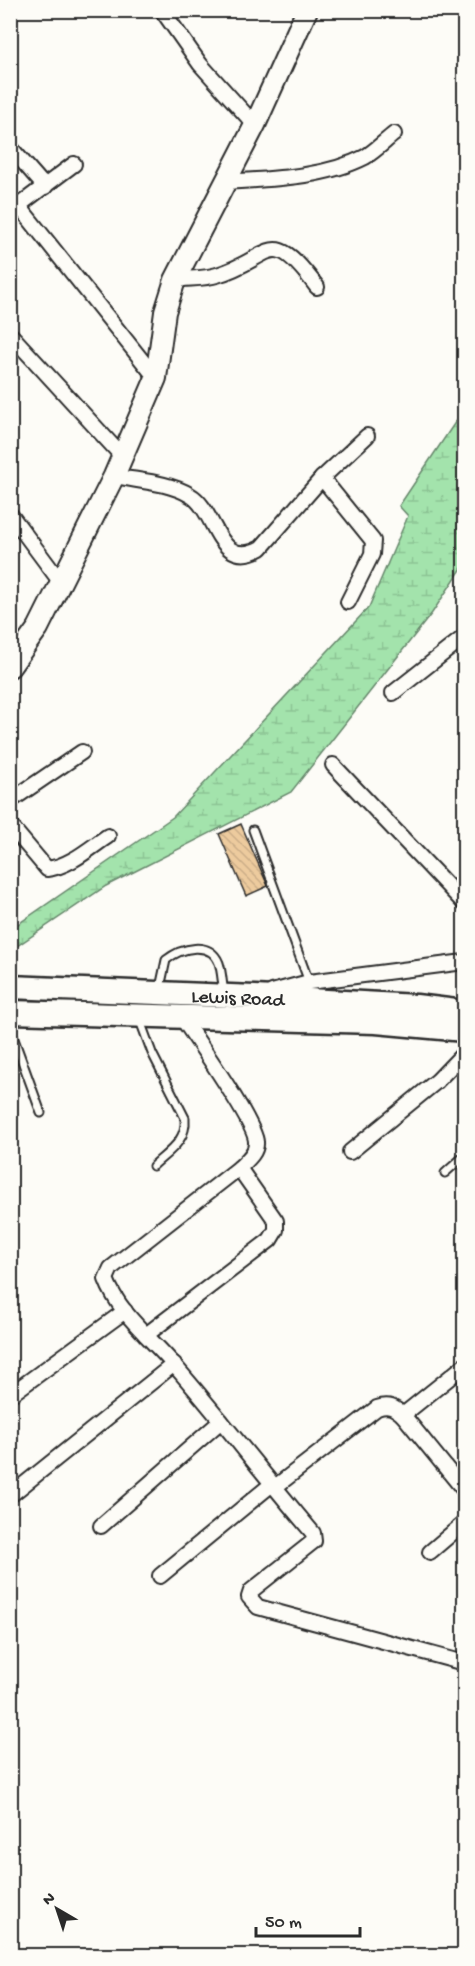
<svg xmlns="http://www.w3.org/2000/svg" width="475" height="1966" font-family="'Gochi Hand',sans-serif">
<defs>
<pattern id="wetland-marsh" width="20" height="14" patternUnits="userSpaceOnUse" patternTransform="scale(1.5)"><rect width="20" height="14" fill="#a3e3ac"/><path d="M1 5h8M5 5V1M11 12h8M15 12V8" fill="none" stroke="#8cc394"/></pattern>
<pattern id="building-back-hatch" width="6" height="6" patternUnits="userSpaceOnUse" patternTransform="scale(1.5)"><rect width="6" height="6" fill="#edcb9e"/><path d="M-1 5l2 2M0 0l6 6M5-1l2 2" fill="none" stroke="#cbae88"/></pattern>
</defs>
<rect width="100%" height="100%" fill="#fdfcf7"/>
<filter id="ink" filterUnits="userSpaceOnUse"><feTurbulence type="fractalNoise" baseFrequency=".0167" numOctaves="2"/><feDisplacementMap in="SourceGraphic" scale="12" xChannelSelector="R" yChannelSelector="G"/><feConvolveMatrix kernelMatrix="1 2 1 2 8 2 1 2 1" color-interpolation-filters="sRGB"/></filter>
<g filter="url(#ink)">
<path fill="url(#wetland-marsh)" stroke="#67876c" stroke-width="1.5" d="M464 409V565L432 613 291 792 106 886 11 950V929L173 817 369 607 408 516 399 506Z"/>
<path fill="url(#building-back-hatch)" stroke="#2b2b2b" stroke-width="1.5" d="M241 824 268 886 246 896 219 834Z"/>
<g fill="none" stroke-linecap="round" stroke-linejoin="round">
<g stroke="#2b2b2b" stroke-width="11">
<g id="lane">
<path d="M253 830 309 982"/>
<path d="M160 988 166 960C181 948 210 940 219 963 222 972 222 983 224 992"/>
<path d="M139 1018 152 1053 185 1118C187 1141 169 1151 153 1166"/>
<path d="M10 1028 41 1113"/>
<path d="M445 1173 464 1156"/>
</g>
</g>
<g stroke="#2b2b2b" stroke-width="18">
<g id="street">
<path d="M162 10 200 64 255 125"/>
<path d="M10 147 45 187"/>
<path d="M225 182C270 179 324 178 365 157 375 151 385 141 394 134"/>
<path d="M19 206 156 378"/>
<path d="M10 212 74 164"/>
<path d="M175 280C189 278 204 279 217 275 274 258 269 223 317 287"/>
<path d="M10 334 122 456"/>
<path d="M114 476C138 481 168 482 190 495 217 510 217 572 261 548L322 478 367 436"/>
<path d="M322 478 373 541 372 554 348 602"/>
<path d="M10 514 62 584"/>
<path d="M393 693 464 637"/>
<path d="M333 765 464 903"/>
<path d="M10 801 82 752"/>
<path d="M10 825 47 869C69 867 90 848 108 836"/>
<path d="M272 992 309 982 464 962"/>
<path d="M180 1015C194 1036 256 1124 256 1142 257 1153 246 1161 239 1168L111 1268 106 1279C119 1314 151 1338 175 1366 222 1420 266 1478 313 1533L314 1541 251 1591 249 1597 258 1607 464 1663"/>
<path d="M350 1152 437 1081 464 1053"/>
<path d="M146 1335 270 1240 276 1230V1221L239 1168"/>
<path d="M10 1395 125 1311"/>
<path d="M403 1415 464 1366"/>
<path d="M275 1487 377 1408C389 1404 394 1407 403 1415L464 1490"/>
<path d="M12 1494 174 1364"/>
<path d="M101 1526 221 1421"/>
<path d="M430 1552 464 1523"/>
<path d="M160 1576 272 1484"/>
</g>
</g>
<g stroke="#2b2b2b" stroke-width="24">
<path id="secondary" d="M10 667 38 628 114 476 156 378 165 312 175 280 255 125 307 10"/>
</g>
<g stroke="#2b2b2b" stroke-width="27">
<g id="primary">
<path id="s1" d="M10 987 255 997 416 1006 464 1012"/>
<path d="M10 1012 376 1022 464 1030"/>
</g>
</g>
<use href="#lane" stroke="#fdfcf7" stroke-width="7"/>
<use href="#street" stroke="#fdfcf7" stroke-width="14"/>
<use href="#secondary" stroke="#fdfcf7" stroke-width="20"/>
<use href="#primary" stroke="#fdfcf7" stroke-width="22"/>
</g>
</g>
<g text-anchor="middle" stroke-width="5" stroke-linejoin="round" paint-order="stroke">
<g font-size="20" fill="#2b2b2b" stroke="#fdfcf7">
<text dy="7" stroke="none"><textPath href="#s1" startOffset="228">Lewis Road</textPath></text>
</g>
</g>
<rect width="475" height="1966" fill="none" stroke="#fdfcf7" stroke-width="36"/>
<rect x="18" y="18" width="439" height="1930" fill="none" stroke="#2b2b2b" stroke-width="2" filter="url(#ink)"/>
<g transform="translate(57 1909) rotate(321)" stroke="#fdfcf7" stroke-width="4.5" paint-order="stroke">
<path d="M0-4.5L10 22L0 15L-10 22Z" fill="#2b2b2b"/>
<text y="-9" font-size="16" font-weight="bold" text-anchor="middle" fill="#2b2b2b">N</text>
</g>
<path d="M256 1927v9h104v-9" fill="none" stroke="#2b2b2b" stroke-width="3"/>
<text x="265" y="1927" font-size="18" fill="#2b2b2b" stroke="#fdfcf7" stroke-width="4.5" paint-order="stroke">50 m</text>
</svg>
